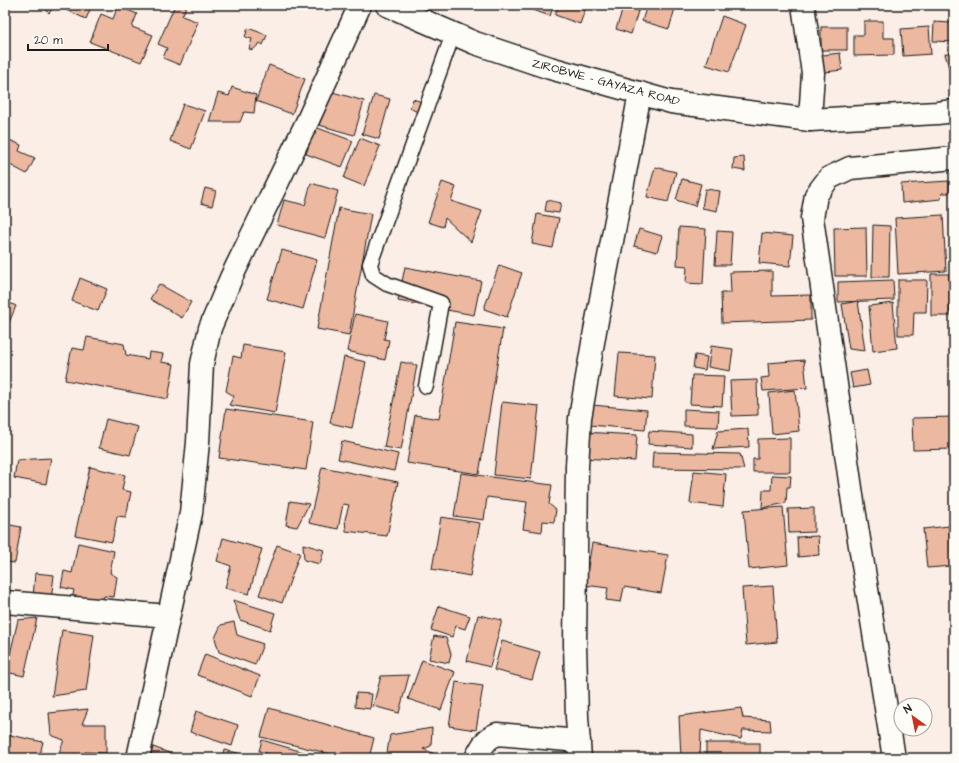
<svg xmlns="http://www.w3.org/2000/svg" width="959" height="763" font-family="'Architects Daughter',sans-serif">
<rect width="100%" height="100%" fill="#faeee6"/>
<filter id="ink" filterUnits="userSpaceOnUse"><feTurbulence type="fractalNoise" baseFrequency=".025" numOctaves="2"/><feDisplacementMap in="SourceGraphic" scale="8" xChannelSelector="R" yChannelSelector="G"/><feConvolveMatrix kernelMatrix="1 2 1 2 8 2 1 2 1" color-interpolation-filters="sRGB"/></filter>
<g filter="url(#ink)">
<g fill="#edb8a0" stroke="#1c1c1c">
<path d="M40 5H56L49 13Z"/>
<path d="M66 5H92L86 19 64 9Z"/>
<path d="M175 5H187L182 16 198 22 180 65 163 58 167 48 158 44Z"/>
<path d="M518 5H554L550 16Z"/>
<path d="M559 5H580L586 7 580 24 555 15Z"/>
<path d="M624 5H640L631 34 616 29Z"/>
<path d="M647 5H676L669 29 642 21Z"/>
<path d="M118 6 137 14 132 27 153 35 141 62 90 42 101 14 113 19Z"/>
<path d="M722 16 746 25 729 72 706 65Z"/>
<path d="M951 18H954V42L933 41 934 22 951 23Z"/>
<path d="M864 21H883V38H894V55L854 56V35H864Z"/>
<rect x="821" y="27" width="26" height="23"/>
<path d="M929 27 931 54 903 56 901 29Z"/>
<path d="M248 28 267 35 263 45 260 43 253 50 249 49 252 39 245 37Z"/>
<path d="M954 51V66L949 68 945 54Z"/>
<path d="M840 53 842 70 817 73 815 56Z"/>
<path d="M269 65 305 79 292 114 256 101Z"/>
<path d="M232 87 256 95 254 113 244 112 240 122H209L218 93 229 96Z"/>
<path d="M329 91 364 101 354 135 319 125Z"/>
<path d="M374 95 390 99 379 139 362 134Z"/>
<path d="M413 99 422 102 419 113 410 108Z"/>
<path d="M183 104 205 111 191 149 170 141Z"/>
<path d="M315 127 353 141 342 167 306 154Z"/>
<path d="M5 138 21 145 19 151 35 158 27 174 10 165 5 177Z"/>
<path d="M360 138 380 146 364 186 344 178Z"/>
<path d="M744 157 745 171 733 169 734 158Z"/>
<path d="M655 167 676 172 668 202 647 197Z"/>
<path d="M682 179 701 184 695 206 676 200Z"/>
<path d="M949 181V193H942L941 199 902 203 901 184Z"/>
<path d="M442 182 456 187 451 201 482 211 471 242 445 218 443 227 428 222Z"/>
<path d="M311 183 338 191 325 238 277 225 284 200 305 205Z"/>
<path d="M205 188 216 191 212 206 201 203Z"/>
<path d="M705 189 720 191 717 211 702 208Z"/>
<path d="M547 200 561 203 559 213 545 211Z"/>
<path d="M339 208 371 214 349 335 317 329Z"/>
<path d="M537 214 559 218 553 248 532 244Z"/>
<path d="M943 215 946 271 898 274 895 218Z"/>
<path d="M873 225 890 226 889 277H872Z"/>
<path d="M679 227 706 229 703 284 686 283 687 266 677 265Z"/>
<path d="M866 227 867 276H835L834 228Z"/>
<path d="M639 229 662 236 657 252 634 246Z"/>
<path d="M717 231 732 232 730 265H715Z"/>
<path d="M762 233 793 236 790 266 759 263Z"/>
<path d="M282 250 317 260 303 309 267 299Z"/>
<path d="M499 265 522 273 507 317 484 309Z"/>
<path d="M405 267 481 281 474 315 398 301Z"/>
<path d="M772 271V296L811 295V320L722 323 721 293H731L730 272Z"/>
<path d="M931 274H949L950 316H931Z"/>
<path d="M80 278 107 289 98 311 72 301Z"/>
<path d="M893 280 894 300 838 302V282Z"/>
<path d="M898 280H927L926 312H914L913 335H898Z"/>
<path d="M159 284 191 302 182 318 150 299Z"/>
<path d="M5 301 16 306 5 332Z"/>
<path d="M858 301 865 351 849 349 842 304Z"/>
<path d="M893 303 897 348 873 351 869 306Z"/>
<path d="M355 314 388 321 384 339 389 340 385 360 347 351Z"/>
<path d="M455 322 503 329 479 474 407 463 415 415 439 419Z"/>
<path d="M87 337 124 344 126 355 148 359 149 352 163 354 161 362 174 364 168 399 65 380 72 348 84 350Z"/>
<path d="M243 345 286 352 275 413 229 405 234 396 226 391 233 356 241 358Z"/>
<path d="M711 346 733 349 730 371 708 367Z"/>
<path d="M619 353 655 355 652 399 615 396Z"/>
<path d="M695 355 707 357 705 370 693 368Z"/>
<path d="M344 357 366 362 352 428 330 423Z"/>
<path d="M804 360 807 388 763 391 761 378 769 377 768 363Z"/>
<path d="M401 362 417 365 401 450 384 447Z"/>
<path d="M867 370 870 385 853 388 850 373Z"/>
<path d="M692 375 724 376 722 406 690 404Z"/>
<path d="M757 380 758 415 732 416 730 381Z"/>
<path d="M795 390 799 431 772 434 769 393Z"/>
<path d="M502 402 539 406 531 479 494 475Z"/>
<path d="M592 405 647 410 645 430 590 425Z"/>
<path d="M226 409 313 422 306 470 219 458Z"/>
<path d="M684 409 719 411 718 427 684 426Z"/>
<path d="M954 417V449L913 450 912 418Z"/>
<path d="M106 419 138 427 130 455 99 448Z"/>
<path d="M748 429 749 447 713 449 718 431Z"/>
<path d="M649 431 692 434V447L648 444Z"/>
<path d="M583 432 637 435 635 461 581 458Z"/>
<path d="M790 438V472H753V459H758V439Z"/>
<path d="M342 441 398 454 394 471 338 459Z"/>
<path d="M653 452 740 454 744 469 652 468Z"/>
<path d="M51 458 46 484 14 478 17 460Z"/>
<path d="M90 467 125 475 122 490 131 492 126 517 117 516 112 542 75 535Z"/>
<path d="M322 467 398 482 387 536 362 533 346 531 345 519 349 505 343 504 338 529 309 523Z"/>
<path d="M694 471 726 474 723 507 690 503Z"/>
<path d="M461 473 552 485 549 504 556 510 554 522 543 521 542 532 523 529 527 502 487 497 484 520 454 516Z"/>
<path d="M772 475 791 476 790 487H787L786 503 762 508 763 490H771Z"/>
<path d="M290 501 309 504 297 527 286 525Z"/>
<path d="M783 507 788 565 749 569 744 510Z"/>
<path d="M814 508V532L789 533 788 509Z"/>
<path d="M441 517 480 523 470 576 432 569Z"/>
<path d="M5 524 21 527 15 563 5 562Z"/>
<path d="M949 526 953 566 927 568 923 529Z"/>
<path d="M818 536 819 555 798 557 797 537Z"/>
<path d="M223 538 262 549 249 594 225 588 231 566 217 561Z"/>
<path d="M78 543 114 551 110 573 117 577 114 597 104 596 99 605 72 599 74 590 61 587 64 571 72 573Z"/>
<path d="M592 543 668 555 661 593 624 587 621 602 606 600 608 588 585 585Z"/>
<path d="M303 544 324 550 320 564 304 560Z"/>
<path d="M277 545 300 553 282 603 259 595Z"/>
<path d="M35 573 54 575 51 600 33 598Z"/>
<path d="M773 586 777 642 746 645 742 588Z"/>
<path d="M233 600 275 613 270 630 240 620Z"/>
<path d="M439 606 470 616 465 629 456 626 452 637 431 630Z"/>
<path d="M478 615 502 620 490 667 467 661Z"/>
<path d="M37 618 24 676 6 672 18 620Z"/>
<path d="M234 622 237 635 263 644 255 665 219 652 215 638 221 625Z"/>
<path d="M62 630 94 635 86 691 52 696Z"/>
<path d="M434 636 446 638 451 654 449 663 429 659Z"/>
<path d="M502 641 540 652 532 680 494 670Z"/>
<path d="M205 654 260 676 252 696 197 675Z"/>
<path d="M422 660 455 672 441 710 408 699Z"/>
<path d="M409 675 399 713 373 706 381 676Z"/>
<path d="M456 682 483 686 476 730 449 726Z"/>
<path d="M356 693 372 694 370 709 355 707Z"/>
<path d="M269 708 374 738 369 758H347L261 737Z"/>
<path d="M741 708 743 718 770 720 771 731 743 730 741 739 701 730 700 758H681L679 716Z"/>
<path d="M88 709 82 724H106V753L85 752 82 758H57L64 740 51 735 49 713Z"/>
<path d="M196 711 238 725 232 746 190 732Z"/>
<path d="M432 728 431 746 423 749 433 753 431 758H386L390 735Z"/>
<path d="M10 735 43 742 39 758H5Z"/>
<path d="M262 740 320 757V758H282L259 751Z"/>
<rect x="706" y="743" width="54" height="15"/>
<path d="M153 747 180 757V758H150Z"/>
<path d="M224 750 238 753 236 758H222Z"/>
</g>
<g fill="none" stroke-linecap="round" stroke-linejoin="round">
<g stroke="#1c1c1c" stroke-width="17">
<path id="service" d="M426 386 441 303 387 284 373 275 370 264 453 34"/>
</g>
<g stroke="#1c1c1c" stroke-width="25">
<g id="minor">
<path d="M803 5 813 73 810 120"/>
<path d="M5 602 168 616"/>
<path d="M138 758 191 513 198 442 202 364 210 328 231 278 308 120 360 5"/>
<path d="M476 758C482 747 485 739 497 734L579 741"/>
<path d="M580 758 577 717 575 645 577 466 580 418 595 331 640 93"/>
<path d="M894 758 853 502 812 218 816 195 829 178 850 168 954 158"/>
</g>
</g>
<g stroke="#1c1c1c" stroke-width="25">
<path id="tertiary" d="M387 5 475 43 550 68 671 102 810 120 937 113 954 111"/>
</g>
<use href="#service" stroke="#fdfcf7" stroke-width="14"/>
<use href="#minor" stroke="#fdfcf7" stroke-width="22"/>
<use href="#tertiary" stroke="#fdfcf7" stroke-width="22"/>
</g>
</g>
<g text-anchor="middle" stroke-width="3" stroke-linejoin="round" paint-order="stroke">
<g font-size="12" fill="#1c1c1c" stroke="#fdfcf7">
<text transform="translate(606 82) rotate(15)" y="4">ZIROBWE - GAYAZA ROAD</text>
</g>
</g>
<rect width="959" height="763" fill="none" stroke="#fdfcf7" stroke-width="20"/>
<rect x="10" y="10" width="939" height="743" fill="none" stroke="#1c1c1c" stroke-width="1.5" filter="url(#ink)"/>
<g transform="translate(913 717) rotate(327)"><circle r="19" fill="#fdfcf7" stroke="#a3a29f"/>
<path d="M0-3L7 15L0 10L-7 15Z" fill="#c8321e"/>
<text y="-6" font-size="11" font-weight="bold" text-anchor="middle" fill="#1c1c1c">N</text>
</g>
<path d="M28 44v6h80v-6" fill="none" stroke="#1c1c1c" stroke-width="2"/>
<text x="34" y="44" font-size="12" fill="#1c1c1c" stroke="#fdfcf7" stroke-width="3" paint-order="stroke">20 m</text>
</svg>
